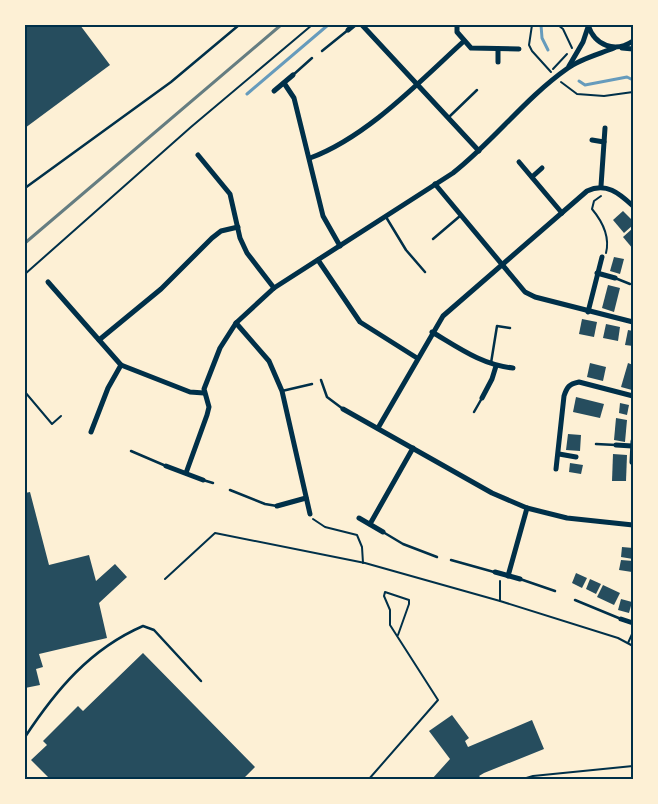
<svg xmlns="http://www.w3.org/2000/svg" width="658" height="804" font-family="Ubuntu,sans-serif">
<rect width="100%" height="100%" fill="#fdf0d5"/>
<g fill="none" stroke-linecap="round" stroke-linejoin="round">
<g stroke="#669bbc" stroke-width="3">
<path d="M541 25 542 38 548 50"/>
<path d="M579 81 585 85 627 77 633 80"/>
<path d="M247 94 328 25"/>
<path d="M630 779H633"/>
</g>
</g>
<g fill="#264d5e">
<path d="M25 25H80L110 65 25 128Z"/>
<path d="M623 211 633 221V225L624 233 613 220Z"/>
<path d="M633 228V249L623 237Z"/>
<path d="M614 257 624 259 620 274 610 271Z"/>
<path d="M608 285 620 288 614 312 602 308Z"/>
<path d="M582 319 597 322 594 337 579 334Z"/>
<path d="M606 324 620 327 618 341 603 338Z"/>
<path d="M628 330 633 331V346L625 345Z"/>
<path d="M590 363 606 367 603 381 587 377Z"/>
<path d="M628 363 633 365 632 390 621 387Z"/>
<path d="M576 397 604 404 600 418 573 412Z"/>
<path d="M620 403 629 405 627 415 619 413Z"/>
<path d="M616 418 627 420 625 442 614 440Z"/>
<path d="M568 434 581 435 580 451 566 450Z"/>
<path d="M613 454 627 455 626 481H612Z"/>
<path d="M570 463 583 465 581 474 569 472Z"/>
<path d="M30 492 49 565 89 555 96 581 115 564 127 577 99 603 107 638 39 654 43 667 36 669 40 685 25 688V493Z"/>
<path d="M622 547 633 548V559L621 557Z"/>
<path d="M621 560 633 561 632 572 619 570Z"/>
<path d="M576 573 587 578 582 588 572 583Z"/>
<path d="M590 579 601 584 596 594 586 589Z"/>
<path d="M603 585 620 593 614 605 597 597Z"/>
<path d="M621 599 632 602 629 613 618 610Z"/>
<path d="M143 653 255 767 243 779H50L31 760 47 745 43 741 78 706 83 711Z"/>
<path d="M452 715 469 738 465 741 468 747 532 720 544 749 484 773 479 776 482 779H432L450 759 429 731Z"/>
</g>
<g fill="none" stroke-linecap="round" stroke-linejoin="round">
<g stroke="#003049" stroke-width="2">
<path d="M532 25 529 45 532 51 551 72"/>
<path d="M558 25 563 29 572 48"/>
<path d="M553 69 567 54"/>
<path d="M561 82 577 94 604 96 633 92"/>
<path d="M601 196 594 201 592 209C602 221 610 237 606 253"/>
<path d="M25 274 191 127 312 25"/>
<path d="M25 392 52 424 61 416"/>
<path d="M313 519 325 527 357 535 362 547 363 563"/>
<path d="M165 579 215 533 365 563 500 601 618 638 633 646"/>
<path d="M500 601V581"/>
<path d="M628 643 633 632"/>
<path d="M369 779 438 700 390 625V610L384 596 385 592 409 600V604L398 635"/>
<path d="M523 779 533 776 633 766"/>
</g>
<g stroke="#003049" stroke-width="2.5">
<path d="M322 51 348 30"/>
<path d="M293 75 312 58"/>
<path d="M449 117 477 90"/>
<path d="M25 188 171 82 239 25"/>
<path d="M386 217 406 250 425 272"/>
<path d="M433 239 460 216"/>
<path d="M615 278 630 284"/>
<path d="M491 363 497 326 510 328"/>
<path d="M321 380 327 397 343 409"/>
<path d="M282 391 312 384"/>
<path d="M474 412 482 398"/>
<path d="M596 444 616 445"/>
<path d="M131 451 166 466"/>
<path d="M203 480 213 483"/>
<path d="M230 490 265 504 277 506"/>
<path d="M383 532 403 544 437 557"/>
<path d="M451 560 494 572"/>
<path d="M520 579 555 591"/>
<path d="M575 600 621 619"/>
<path d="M25 737C56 690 90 649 143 626L154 630 201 681"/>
</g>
<g stroke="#003049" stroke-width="5">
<path d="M362 25 479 151"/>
<path d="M457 25V32L471 48 519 49"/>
<path d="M588 25C595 46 615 53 633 41"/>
<path d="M348 30 354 25"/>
<path d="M622 48 633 49"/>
<path d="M498 49V62"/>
<path d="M569 66 583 42 588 27"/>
<path d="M284 83 294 98 323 216 340 246"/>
<path d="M274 91 293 75"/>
<path d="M592 140 604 142"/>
<path d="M198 155 230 194 240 238 247 253 274 288"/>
<path d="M310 158C367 137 419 82 464 41"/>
<path d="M519 162 562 213"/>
<path d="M532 177 542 168"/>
<path d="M435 184 525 292 535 297 633 322"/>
<path d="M601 186 605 128"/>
<path d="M318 260 360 322 417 358"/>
<path d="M597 273 615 278"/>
<path d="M48 282 121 365 190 392 204 393"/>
<path d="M588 312 602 257"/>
<path d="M236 323 269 361 282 391 310 514"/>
<path d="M432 332C459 348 482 365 513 368"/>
<path d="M99 340 161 289 212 238 221 231 238 227"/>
<path d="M482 398 492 379 496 366"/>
<path d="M343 409 492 493 527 508 567 518 633 525"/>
<path d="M378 428 443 316 587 191C606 182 619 193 633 206"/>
<path d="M91 432 108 388 121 365"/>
<path d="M616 445 632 446"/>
<path d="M559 454 576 457"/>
<path d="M632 462 633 441"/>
<path d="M166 466 203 480"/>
<path d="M556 469 564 396C567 387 569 384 579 382L633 396"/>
<path d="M186 473 207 415 209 407 204 389 220 348 236 323 274 288 453 173C494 141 525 98 568 68 580 59 599 54 614 48"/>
<path d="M277 506 306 498"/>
<path d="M359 518 383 532"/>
<path d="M370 524 413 448"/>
<path d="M495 572 520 579"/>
<path d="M508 576 527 508"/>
<path d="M621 619 633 623"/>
</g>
<path stroke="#657d81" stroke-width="3" d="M25 243 281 25"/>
</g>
<rect width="658" height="804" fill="none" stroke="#fdf0d5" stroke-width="52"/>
<rect x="26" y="26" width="606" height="752" fill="none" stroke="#003049" stroke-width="2"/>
</svg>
